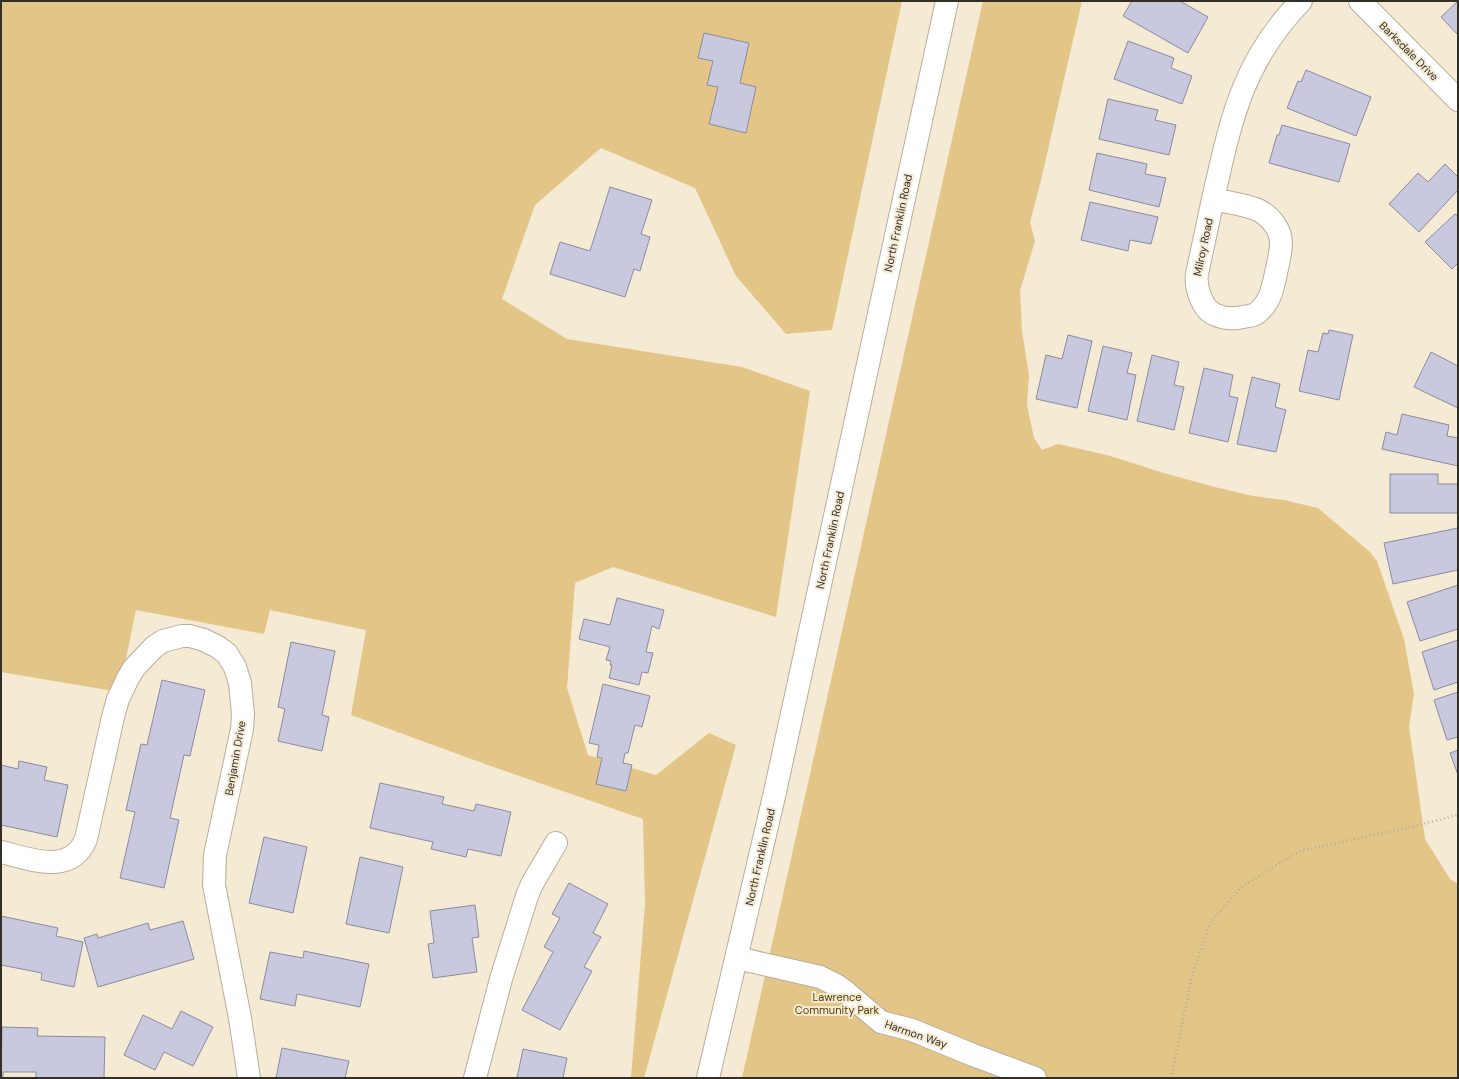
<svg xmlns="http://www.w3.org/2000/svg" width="1459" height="1079" font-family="'DM Sans',sans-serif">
<rect width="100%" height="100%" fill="#f5ebd5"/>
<g fill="#e2c587">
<path d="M1 1H902L832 330 786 334 736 276 695 188 601 148 535 205 502 299 567 339 742 367 810 391 776 617 613 567 575 583 567 688 588 755 656 775 709 733 736 745 644 1078H631L645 904 643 819 485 764 351 715 366 630 270 610 264 634 136 610 119 692 1 672Z"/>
<path d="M983 1H1082L1041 180 1030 222 1035 241 1020 291 1022 331 1029 375 1027 405 1034 438 1042 450 1058 444 1107 455 1167 474 1215 487 1253 496 1284 500 1318 508 1370 552 1377 561 1404 639 1414 694 1409 726 1425 839 1450 879 1458 884V1078H742Z"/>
</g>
<g fill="#c8c8de" stroke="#8b8ba0">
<path d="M1132 1H1180L1208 17 1188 53 1123 16Z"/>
<path d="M1456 1H1458V35L1441 17 1457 2Z"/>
<path d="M704 33 749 43 740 83 756 87 746 133 709 124 718 87 707 85 713 61 698 58Z"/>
<path d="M1128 41 1174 58 1171 68 1192 76 1182 104 1114 79Z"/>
<path d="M1306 70 1371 97 1356 136 1287 108 1298 81 1301 82Z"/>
<path d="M1108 99 1158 110 1155 120 1176 125 1169 155 1099 139Z"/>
<path d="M1282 125 1350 144 1339 182 1269 163 1277 135H1279Z"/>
<path d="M1097 153 1147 164 1145 174 1166 178 1159 207 1089 190Z"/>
<path d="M1445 164 1458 177V190L1419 232 1389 204 1418 173 1428 182Z"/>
<path d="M610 187 652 200 641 234 650 237 640 271 634 269 625 297 550 274 560 242 590 251Z"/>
<path d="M1090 202 1158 217 1151 244 1130 240 1128 251 1081 240Z"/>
<path d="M1455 214 1458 216V263L1452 269 1425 242Z"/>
<path d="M1329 330 1353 335 1339 400 1299 391 1308 350 1318 352 1323 333 1328 334Z"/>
<path d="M1068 335 1092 341 1077 408 1036 399 1046 355 1062 359Z"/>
<path d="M1103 346 1132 353 1127 373 1136 375 1127 420 1088 411Z"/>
<path d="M1431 352 1458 366V408L1414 387Z"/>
<path d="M1152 355 1179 362 1174 385 1184 387 1174 430 1137 421Z"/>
<path d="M1204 368 1233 375 1229 396 1238 398 1228 442 1189 433Z"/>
<path d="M1252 377 1280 384 1275 407 1286 410 1276 452 1237 444Z"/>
<path d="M1402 414 1449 425 1447 436 1458 438V466L1382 449 1386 432 1397 435Z"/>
<path d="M1390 474H1438V484H1458V513H1390Z"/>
<path d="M1458 528V570L1393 584 1384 543Z"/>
<path d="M1458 585V629L1420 641 1407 602Z"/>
<path d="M617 598 664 610 659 629 652 626 646 652 653 653 648 673 642 672 639 685 609 678 612 665H610L611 661 606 660 610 647 579 639 584 619 610 625Z"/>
<path d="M1458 640V682L1434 690 1422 652Z"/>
<path d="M291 642 335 651 322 715 329 717 322 751 278 741 285 709 278 707Z"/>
<path d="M162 680 205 690 190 756 184 755 170 818 179 820 164 888 120 878 135 812 126 810 141 744 147 745Z"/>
<path d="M603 684 650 696 642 727 635 725 628 753H625L623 763 632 765 626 791 596 784 602 758 597 757 599 745 589 743Z"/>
<path d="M1458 692V737L1447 740 1434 700Z"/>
<path d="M1458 750V775L1450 753Z"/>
<path d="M19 761 47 767 44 780 68 785 57 837 1 825V765L18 769Z"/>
<path d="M380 783 444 797 442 804 474 811 476 804 511 812 501 856 468 849 466 857 431 849 433 842 370 828Z"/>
<path d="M264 837 307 847 293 913 249 903Z"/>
<path d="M360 857 403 867 389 933 346 924Z"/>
<path d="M569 883 608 904 593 933 601 937 584 967 592 971 560 1030 522 1010 553 952 544 947 560 918 552 914Z"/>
<path d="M475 905 479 937 472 938 477 972 433 978 428 944 434 943 430 911Z"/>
<path d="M1 916 58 928 56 936 83 942 74 987 41 980 42 973 1 965Z"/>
<path d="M183 921 194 959 98 987 84 938 97 934 98 938 148 923 150 930Z"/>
<path d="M304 951 369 964 360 1007 297 994 295 1006 260 999 270 952 303 958Z"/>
<path d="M181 1011 213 1027 193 1066 164 1052 155 1070 124 1055 143 1015 172 1029Z"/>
<path d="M2 1027 38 1028 37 1036 105 1037 104 1078H36V1072H3V1078H1Z"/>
<path d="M282 1048 349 1061 345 1078H276Z"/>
<path d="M523 1049 567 1058 563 1078H517Z"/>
</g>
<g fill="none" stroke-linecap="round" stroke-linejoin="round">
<g stroke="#b7ad99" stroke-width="24">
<g id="minor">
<path d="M1360 1 1458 100"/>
<path d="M1213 199C1225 202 1248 205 1258 210 1270 216 1281 229 1281 243 1281 253 1278 263 1276 273 1273 288 1270 303 1257 313 1253 316 1248 316 1243 317 1234 319 1225 319 1216 315 1202 310 1195 287 1197 274Z"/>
<path d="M1213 199C1231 120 1242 62 1301 1"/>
<path d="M1 852C30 859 71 876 86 839L113 717 118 699 128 678 134 668 154 647 163 641 182 636H190L204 640 218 647 227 654 235 667 240 683 243 714 242 729 215 855 214 885 240 1018 249 1078"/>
<path d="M737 958 820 977 836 985 847 993 881 1022 912 1030 973 1055 1035 1078"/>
<path d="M475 1078 501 979 527 896 532 884 556 843"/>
</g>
</g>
<g stroke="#b7ad99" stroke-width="24">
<path id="secondary" d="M708 1078 775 792 947 1"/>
</g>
<path stroke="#b4ac9a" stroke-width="2.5" stroke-dasharray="1 3" stroke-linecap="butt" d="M1171 1078 1193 972 1210 923 1243 886 1300 851 1415 826 1458 815"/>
<use href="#minor" stroke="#fff" stroke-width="22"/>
<use href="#secondary" stroke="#fff" stroke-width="22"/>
</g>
<g text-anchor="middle" stroke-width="4" stroke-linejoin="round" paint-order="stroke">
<g font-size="11" fill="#332f27" stroke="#f5ebd5">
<text transform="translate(1409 51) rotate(45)" y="4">Barksdale Drive</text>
<text transform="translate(898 223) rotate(-78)" y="4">North Franklin Road</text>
<text transform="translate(1203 247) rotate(-78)" y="4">Milroy Road</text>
<text transform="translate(830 540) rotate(-78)" y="4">North Franklin Road</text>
<text transform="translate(235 758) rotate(-80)" y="4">Benjamin Drive</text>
<text transform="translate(760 857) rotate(-77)" y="4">North Franklin Road</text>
<text transform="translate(916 1034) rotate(19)" y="4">Harmon Way</text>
</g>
<g font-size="11" fill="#564004" stroke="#f5ebd5">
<text x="837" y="1001">Lawrence<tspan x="837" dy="13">Community Park</tspan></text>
</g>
</g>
<rect width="1459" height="1079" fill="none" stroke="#332f27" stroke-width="4"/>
</svg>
